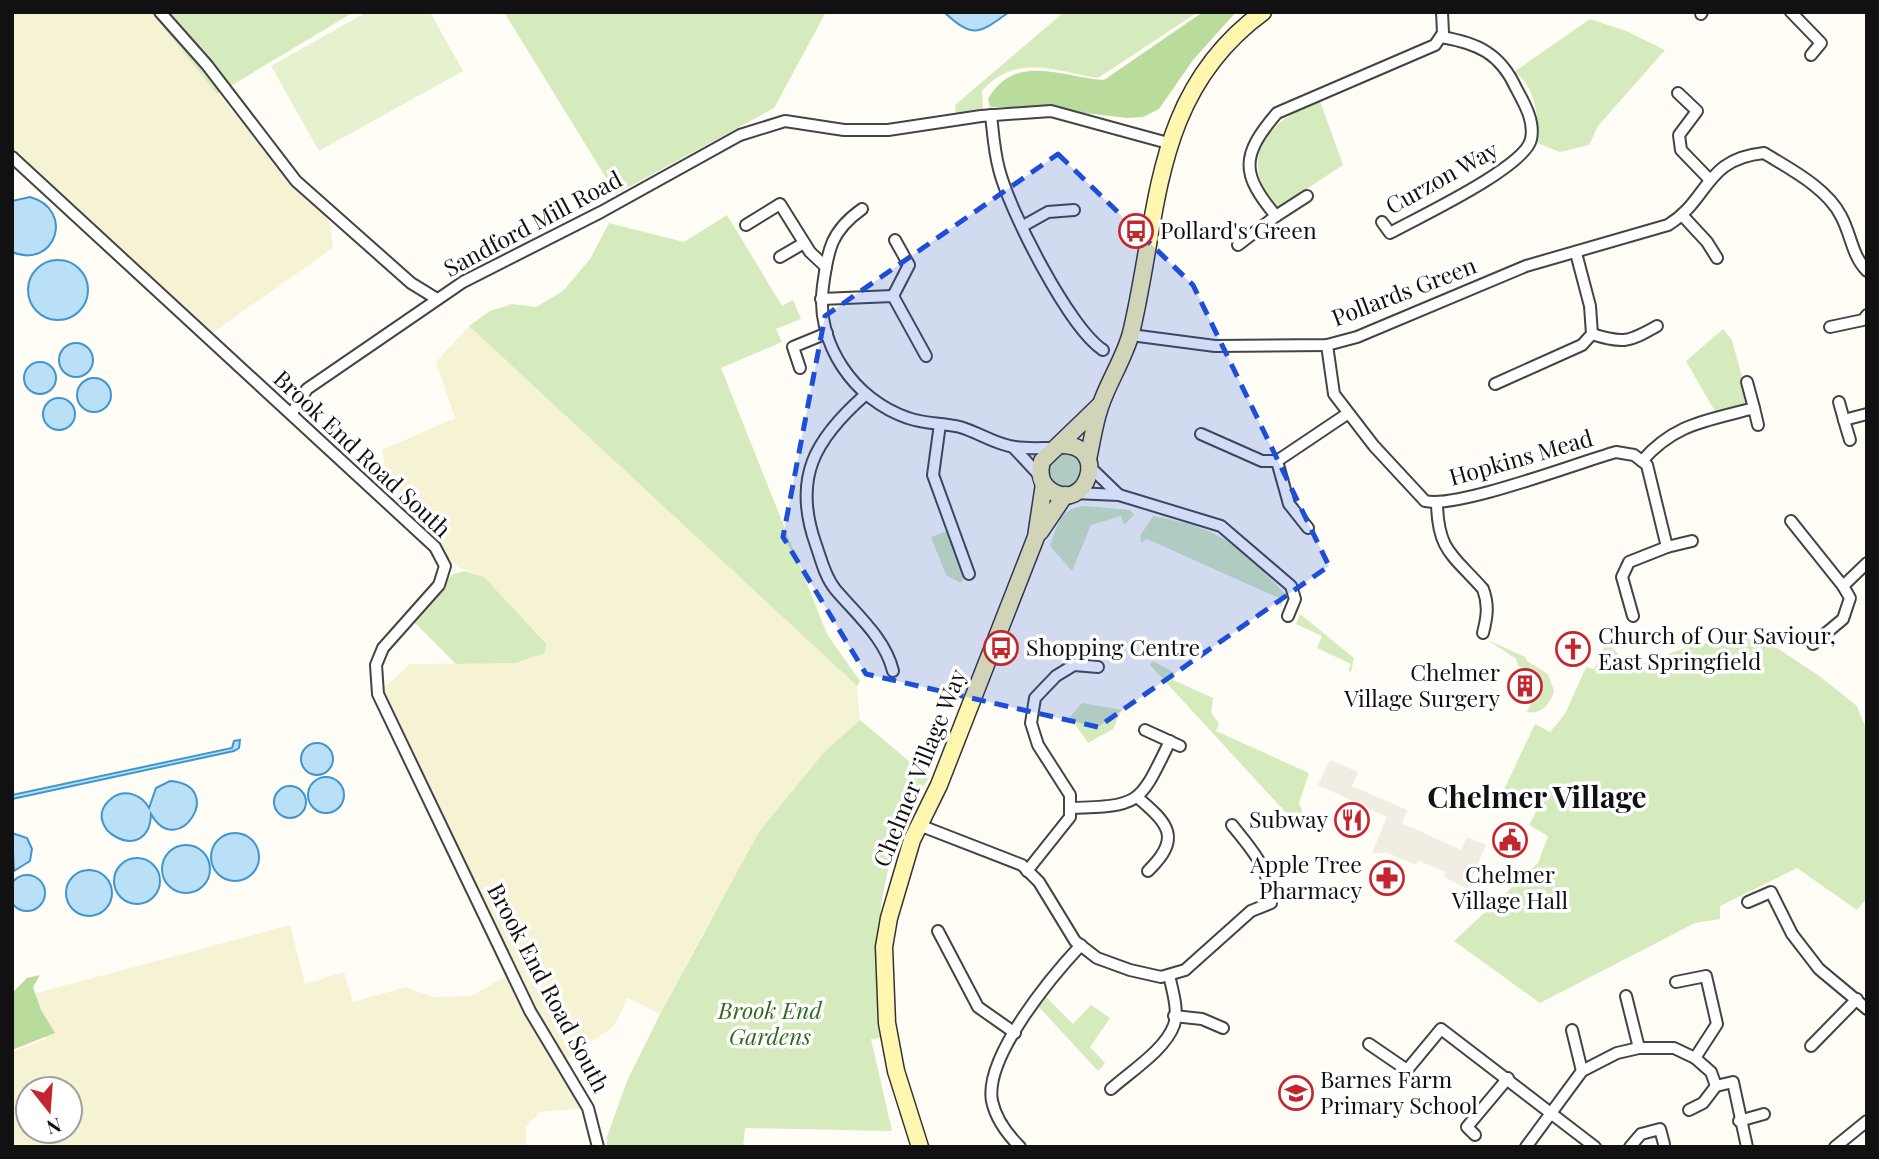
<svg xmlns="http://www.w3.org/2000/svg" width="1879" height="1159" font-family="'Playfair Display',serif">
<rect width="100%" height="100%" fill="#fffdf5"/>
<g fill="#f6f3d4" fill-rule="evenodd">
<path d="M12 12H151L292 184 320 208 330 223 333 248 212 333 12 152Z"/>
<path d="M469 326 857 686 860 720 825 751 708 924 660 1014 628 998 614 1026 562 1063 588 1108 540 1112 526 1127V1147H12V1052L46 1039 18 998 290 925 305 984 344 972 353 1002 406 987 433 997 471 996 512 973 378 694 410 664 515 663 546 642 484 577 459 567 393 510 382 450 455 418 436 362ZM28 1089H70V1131H28Z"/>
</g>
<g fill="#d5ebbd">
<path d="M151 12H354L217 94Z"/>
<path d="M504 12H826L774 108 616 194Z"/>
<path d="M1064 12H1198L1098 78C1054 71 1015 53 982 91L983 109 956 113 955 105Z"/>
<path d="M1590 19 1626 31 1665 50 1598 126 1589 145 1560 152 1537 143C1539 119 1536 86 1514 72Z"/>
<path d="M1320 101 1343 165 1276 209C1236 157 1267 120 1320 101Z"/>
<path d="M727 215 782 306 793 300 801 319 776 329 782 342 721 368 827 634 860 681 857 686 469 326 490 311 512 304 536 307 563 291 590 259 609 223 684 242Z"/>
<path d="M1723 329 1732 340 1748 399 1742 406 1716 413 1686 361Z"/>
<circle cx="1065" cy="470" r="16"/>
<path d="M1086 506 1130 510 1134 515 1124 525 1121 516 1091 525 1072 571 1050 546C1058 524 1060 507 1086 506Z"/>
<path d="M1153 516C1221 529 1236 542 1284 593L1282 606 1279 605 1281 599 1147 539 1141 543 1140 536Z"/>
<path d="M947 531 964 576 961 583 946 575 931 537Z"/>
<path d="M465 571 484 577 546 643 545 653 515 663 456 664 411 619 453 574Z"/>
<path d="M1300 614 1354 658 1351 672 1348 670 1351 664 1317 648 1322 636 1296 624Z"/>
<path d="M1746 638 1777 648 1818 675 1857 706 1867 731V898L1857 910 1797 868 1720 906V919L1695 923 1540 1003 1454 941 1538 863 1548 836 1529 825 1536 812 1501 796 1535 724 1550 732 1565 714 1586 667 1594 669 1607 642 1631 668 1693 645Z"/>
<path d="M1488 640 1525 657 1527 661 1548 674 1554 691C1551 704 1541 715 1527 712L1541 683 1529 678 1531 671 1518 666 1516 659Z"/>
<path d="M1153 661 1175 673 1173 680 1213 698 1211 712 1219 724 1216 731 1309 773 1299 803 1306 821 1299 827 1150 665Z"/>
<path d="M1082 703 1122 710 1113 729 1088 743 1070 717Z"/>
<path d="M860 720 929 778C877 850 871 953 880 1038L871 1039 892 1131 745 1128 743 1147H607V1137L627 1081 660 1014 759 832 825 751Z"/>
<path d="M1045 996 1073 1024 1091 1005 1110 1018 1090 1047 1105 1063 1098 1071 1038 1006Z"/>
</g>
<g fill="#b9dc9c">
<path d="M1203 12H1236L1193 60 1159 109 1143 117 1127 118 1036 107H990L988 99C1015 52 1061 77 1104 80Z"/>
<path d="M40 975 33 987 41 1010 55 1033 12 1050V993L27 978Z"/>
</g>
<path fill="#e6f2cf" d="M367 12H430L463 71 319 151 271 66Z"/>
<path fill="#f1ede2" d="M1330 760 1358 772 1352 786 1407 810 1402 823 1461 850 1467 837 1486 845 1467 889 1444 877 1446 873 1418 860 1415 865 1388 853H1372L1387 817 1318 785Z"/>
<g fill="#b9e0f7" stroke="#3f96cf" stroke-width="2">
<path d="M944 12H1009C979 34 973 39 944 12Z"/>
<path d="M30 197C76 210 55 270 12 252V201Z"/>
<circle cx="58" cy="290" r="30"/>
<circle cx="76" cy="360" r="17"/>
<circle cx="40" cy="378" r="16"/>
<circle cx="94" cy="395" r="17"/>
<circle cx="59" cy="414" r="16"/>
<path d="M240 740 239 748 234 751 12 799V795L232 748 234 741Z"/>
<circle cx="317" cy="759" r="16"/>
<circle cx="326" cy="795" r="18"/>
<path d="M170 781C228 785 178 862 151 814 149 869 75 827 112 798 125 788 142 795 149 808L156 788Z"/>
<circle cx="290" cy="802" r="16"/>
<path d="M12 833 27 838 32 849 30 861 14 871Z"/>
<circle cx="235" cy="857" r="24"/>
<circle cx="186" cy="869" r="24"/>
<circle cx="137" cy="881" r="23"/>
<circle cx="89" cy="893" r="23"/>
<circle cx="27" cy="893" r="18"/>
</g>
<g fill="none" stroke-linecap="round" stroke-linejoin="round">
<g stroke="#444" stroke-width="14">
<g id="street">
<path d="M160 12 207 65 296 181 411 283 437 299"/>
<path d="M1791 12 1821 43 1811 55"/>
<path d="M1701 14 1702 12"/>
<path d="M1678 93 1697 111 1679 135 1681 150 1709 179"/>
<path d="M991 115C993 132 994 151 999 169 1009 210 1069 328 1103 350"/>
<path d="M12 157 435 547 445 566 439 585 383 648 376 665 378 694 530 1011 588 1108 598 1147"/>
<path d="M862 209C831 231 828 249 823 286 815 343 854 400 908 418 924 424 943 423 960 427 978 432 996 445 1015 447 1027 449 1040 448 1052 448"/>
<path d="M1682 215 1707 242 1717 258"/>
<path d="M1276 216 1307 196"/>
<path d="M1382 222 1390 233C1417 218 1526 167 1531 139 1535 121 1524 103 1516 88 1500 53 1477 43 1441 37"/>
<path d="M746 225 780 204 810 252 826 267"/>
<path d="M1023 226 1048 212 1074 210"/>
<path d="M1238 245 1276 216C1241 174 1240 156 1277 113L1435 45 1443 33 1442 12"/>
<path d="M780 257 804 243"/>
<path d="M893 296 909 265 895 240"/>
<path d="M821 299 893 296 926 356"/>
<path d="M1830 327 1863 320 1867 315"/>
<path d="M1592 334C1623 344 1629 342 1657 326"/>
<path d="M1131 335 1215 346 1327 345 1357 337 1526 266 1668 225C1710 199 1704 159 1764 153 1790 169 1827 188 1841 216 1851 234 1852 256 1867 271"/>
<path d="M1327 345 1334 394 1374 446 1425 501C1457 509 1577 463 1616 452L1634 455 1647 465 1667 547 1629 562 1622 577 1633 616"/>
<path d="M800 368 793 347 827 333"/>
<path d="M1747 382 1754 408"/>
<path d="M1495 384 1582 345 1592 334 1590 306 1576 253"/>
<path d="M865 395C815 439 792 478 816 545 821 559 825 577 835 589 856 614 885 638 893 671"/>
<path d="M1839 402 1844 420"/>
<path d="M292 413 307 389 463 282 601 212 740 135 785 121 844 130H888L981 116 1051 111 1168 143"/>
<path d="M940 424 933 475 969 574"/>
<path d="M1201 434 1262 461H1277L1347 414"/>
<path d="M1850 440 1844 420 1867 414"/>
<path d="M1013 447 1041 477"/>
<path d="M1277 461 1289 504 1308 528"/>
<path d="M1642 461C1675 423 1707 421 1754 408L1758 425"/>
<path d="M1090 467 1119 495"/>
<path d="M1074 493 1119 495 1221 526 1291 586 1295 599 1288 616"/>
<path d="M1437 504C1438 551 1453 555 1483 589 1489 605 1487 617 1483 633"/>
<path d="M1791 521 1843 586"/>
<path d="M1667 547 1692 541"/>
<path d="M1813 644 1843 619 1850 598 1843 586 1867 563"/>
<path d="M1145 730 1180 746"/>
<path d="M1137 797C1169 824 1182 838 1148 871"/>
<path d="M1070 808C1141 806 1139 805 1170 741"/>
<path d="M919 825 1022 865 1039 882 1075 941 1097 958 1130 970 1161 977 1185 970 1251 911 1271 903C1270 869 1253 851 1232 825"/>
<path d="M1027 871 1070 817V795L1038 745 1031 723 1035 698 1056 676 1074 665 1098 667"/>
<path d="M1748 902 1771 892 1792 934 1819 969 1867 1009"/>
<path d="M938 931 978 1007 1015 1033"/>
<path d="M1676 982 1706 976 1717 1024 1695 1058"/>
<path d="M1626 996 1639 1048"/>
<path d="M1174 1016 1202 1019 1223 1028"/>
<path d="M1572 1030 1582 1071"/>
<path d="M1369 1044 1407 1070 1441 1029 1595 1147"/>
<path d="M1811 1046 1857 999"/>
<path d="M1111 1089C1131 1071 1165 1050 1174 1025 1179 1010 1172 989 1169 975"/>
<path d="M1689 1110 1703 1103 1716 1086"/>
<path d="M1739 1121 1764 1114"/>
<path d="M1475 1135 1467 1127 1508 1078"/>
<path d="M1020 1147C1007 1134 996 1120 992 1101 984 1057 1052 976 1081 945"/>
<path d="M1526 1147 1582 1071 1617 1053 1639 1048H1674L1695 1058 1711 1072 1716 1086 1733 1082 1747 1147"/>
<path d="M1630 1147 1641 1134 1660 1129 1664 1144"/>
<path d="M1835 1147 1867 1121"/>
</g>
</g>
<g stroke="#333" stroke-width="19">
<g id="secondary">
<path d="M1060 445C1112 443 1086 516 1050 490 1040 483 1039 472 1042 461L1100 405"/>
<path d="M1088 459C1092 442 1094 424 1100 407 1108 382 1124 359 1131 333 1160 213 1151 94 1263 12"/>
<path d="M1040 532 1065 495"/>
<path d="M920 1147 896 1071 887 1023 884 947 889 918 912 840 939 785 1036 537 1044 484"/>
</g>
</g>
<use href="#street" stroke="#fff" stroke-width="10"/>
<use href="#secondary" stroke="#fff6b0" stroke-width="16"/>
</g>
<path fill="#1d4ed8" fill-opacity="0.2" stroke="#1d4ed8" stroke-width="5" stroke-dasharray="14 9" stroke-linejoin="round" d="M1058 154 1193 285 1329 566 1098 727 866 674 783 537 825 316Z"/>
<defs>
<g id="bus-ring" transform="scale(1.75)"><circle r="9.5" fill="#fff" stroke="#c4262e" stroke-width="1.5"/><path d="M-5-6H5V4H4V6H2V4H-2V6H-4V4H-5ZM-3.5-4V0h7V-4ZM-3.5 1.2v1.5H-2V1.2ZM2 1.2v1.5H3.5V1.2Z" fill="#c4262e"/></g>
<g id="church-ring" transform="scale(1.75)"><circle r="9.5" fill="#fff" stroke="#c4262e" stroke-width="1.5"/><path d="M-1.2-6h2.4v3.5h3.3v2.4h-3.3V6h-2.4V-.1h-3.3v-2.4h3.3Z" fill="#c4262e"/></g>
<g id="building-ring" transform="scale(1.75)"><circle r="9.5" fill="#fff" stroke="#c4262e" stroke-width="1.5"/><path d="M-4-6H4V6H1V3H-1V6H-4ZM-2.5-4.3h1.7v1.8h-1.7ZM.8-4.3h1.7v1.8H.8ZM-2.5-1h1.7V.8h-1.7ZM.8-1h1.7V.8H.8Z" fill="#c4262e"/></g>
<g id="restaurant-ring" transform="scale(1.75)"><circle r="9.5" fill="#fff" stroke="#c4262e" stroke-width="1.5"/><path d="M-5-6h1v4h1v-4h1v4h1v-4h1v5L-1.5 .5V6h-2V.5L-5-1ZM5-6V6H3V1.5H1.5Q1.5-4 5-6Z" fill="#c4262e"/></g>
<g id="civic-ring" transform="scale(1.75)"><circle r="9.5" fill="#fff" stroke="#c4262e" stroke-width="1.5"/><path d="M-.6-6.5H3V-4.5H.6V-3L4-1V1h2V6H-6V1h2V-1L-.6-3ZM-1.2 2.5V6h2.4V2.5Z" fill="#c4262e"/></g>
<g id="pharmacy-ring" transform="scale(1.75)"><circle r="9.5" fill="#fff" stroke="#c4262e" stroke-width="1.5"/><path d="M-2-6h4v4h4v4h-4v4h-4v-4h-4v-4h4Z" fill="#c4262e"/></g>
<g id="school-ring" transform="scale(1.75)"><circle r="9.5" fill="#fff" stroke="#c4262e" stroke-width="1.5"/><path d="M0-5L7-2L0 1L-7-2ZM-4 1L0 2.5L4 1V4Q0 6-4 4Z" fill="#c4262e"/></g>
</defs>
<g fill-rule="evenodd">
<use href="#bus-ring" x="1136" y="231"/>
<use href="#bus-ring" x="1001" y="648"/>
<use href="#church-ring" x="1573" y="649"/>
<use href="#building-ring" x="1525" y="686"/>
<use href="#restaurant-ring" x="1352" y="820"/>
<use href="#civic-ring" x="1510" y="840"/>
<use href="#pharmacy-ring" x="1387" y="878"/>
<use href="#school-ring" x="1296" y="1093"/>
</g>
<g text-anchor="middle" stroke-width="7" stroke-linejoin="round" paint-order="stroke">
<g font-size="23" fill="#111" stroke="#fff">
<text transform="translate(1442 178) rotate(-29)" y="8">Curzon Way</text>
<text transform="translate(533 224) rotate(-28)" y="8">Sandford Mill Road</text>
<text transform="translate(1404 292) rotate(-21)" y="8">Pollards Green</text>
<text transform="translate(362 454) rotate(43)" y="8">Brook End Road South</text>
<text transform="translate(1521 458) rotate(-16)" y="8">Hopkins Mead</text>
<text transform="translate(920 768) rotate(-68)" y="8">Chelmer Village Way</text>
<text transform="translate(548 988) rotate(62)" y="8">Brook End Road South</text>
</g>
<g font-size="23" fill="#111" stroke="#fff" text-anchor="start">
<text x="1160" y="239">Pollard's Green</text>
<text x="1598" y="644">Church of Our Saviour,<tspan x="1598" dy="26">East Springfield</tspan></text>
<text x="1026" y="656">Shopping Centre</text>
<text x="1500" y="681" text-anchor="end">Chelmer<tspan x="1500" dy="26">Village Surgery</tspan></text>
<text x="1328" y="828" text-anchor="end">Subway</text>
<text x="1362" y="873" text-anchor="end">Apple Tree<tspan x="1362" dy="26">Pharmacy</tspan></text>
<text x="1510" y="883" text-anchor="middle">Chelmer<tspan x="1510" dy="26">Village Hall</tspan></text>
<text x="1320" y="1088">Barnes Farm<tspan x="1320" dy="26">Primary School</tspan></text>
</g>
<g font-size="23" font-style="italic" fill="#2f6b1f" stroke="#fff">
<text x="770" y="1019">Brook End<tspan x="770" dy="26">Gardens</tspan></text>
</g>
<g font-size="30" font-weight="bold" fill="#111" stroke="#fff">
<text x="1537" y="808">Chelmer Village</text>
</g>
</g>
<rect width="1879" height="1159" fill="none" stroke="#111111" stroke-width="28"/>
<g transform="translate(49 1110) rotate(163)"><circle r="33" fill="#ffffff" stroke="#a0a0a0" stroke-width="2"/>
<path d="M0-5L12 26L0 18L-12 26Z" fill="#c4262e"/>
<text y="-10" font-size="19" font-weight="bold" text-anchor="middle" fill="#111111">N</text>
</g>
</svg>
